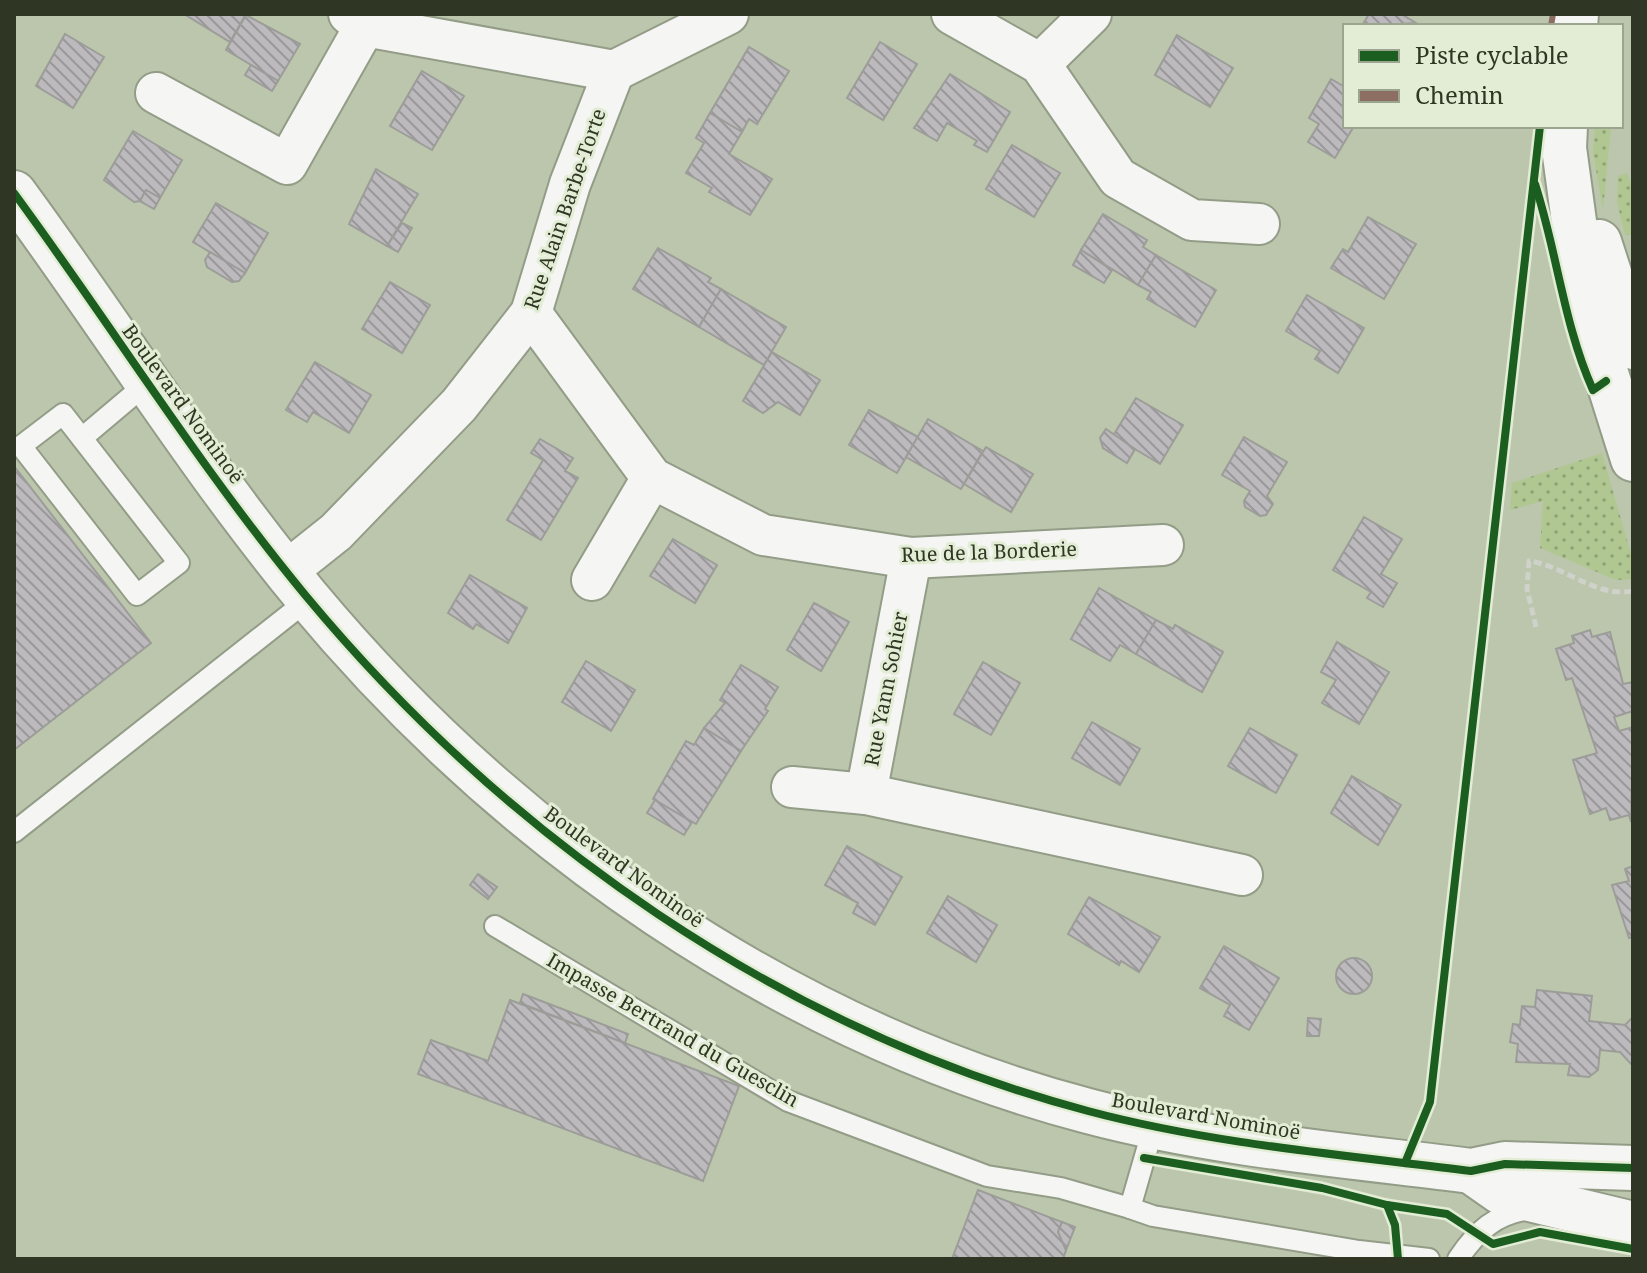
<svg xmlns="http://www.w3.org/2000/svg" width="1647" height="1273" font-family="'Noto Serif',serif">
<defs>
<pattern id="grass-dots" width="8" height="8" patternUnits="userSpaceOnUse" patternTransform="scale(2)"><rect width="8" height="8" fill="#b1c792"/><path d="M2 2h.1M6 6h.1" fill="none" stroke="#90a277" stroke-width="1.8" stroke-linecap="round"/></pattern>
<pattern id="building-back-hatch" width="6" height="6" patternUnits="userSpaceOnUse" patternTransform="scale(2)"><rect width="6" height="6" fill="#bdbabe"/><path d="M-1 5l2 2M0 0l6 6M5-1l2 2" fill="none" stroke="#9a989a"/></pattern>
</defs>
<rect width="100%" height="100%" fill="#bbc6ac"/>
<g fill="url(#grass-dots)">
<path d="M1595 126H1611L1603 210 1593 152Z"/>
<path d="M1627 173 1633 189V240L1630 234 1625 235 1617 202 1618 176Z"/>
<path d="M1602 453 1633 561V579L1616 580 1540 548 1543 501 1510 510 1512 483Z"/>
</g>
<g fill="url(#building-back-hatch)" stroke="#9c9d99" stroke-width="2">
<path d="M184 14H246L230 42Z"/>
<path d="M1369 14H1401L1416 23 1362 26Z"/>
<path d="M246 15 300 44 278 81 226 50Z"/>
<path d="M65 34 104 57 73 108 36 86Z"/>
<path d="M1177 35 1233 68 1210 107 1155 75Z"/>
<path d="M880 42 917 64 883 120 847 98Z"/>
<path d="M749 47 789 71 757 124 749 119 742 132 710 113Z"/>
<path d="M251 65 278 81 272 91 245 75Z"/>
<path d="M422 71 464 96 432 150 390 126Z"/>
<path d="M950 74 1010 112 987 152 974 145 977 141 947 123 937 141 914 128Z"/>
<path d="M1331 79 1345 87V126H1354L1335 158 1308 142 1319 124 1309 118Z"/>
<path d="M710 113 742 132 729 154 772 179 750 215 709 192 712 188 686 173 704 143 696 138Z"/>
<path d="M133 131 182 160 160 198 146 190 140 201 134 202 104 180Z"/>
<path d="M1012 145 1060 173 1034 217 986 189Z"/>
<path d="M376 169 418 194 387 246 349 224Z"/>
<path d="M146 190 160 198 154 209 140 201Z"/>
<path d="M216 203 268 233 245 273 193 242Z"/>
<path d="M1103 214 1147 240 1143 247 1156 255 1138 285 1081 250Z"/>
<path d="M1368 217 1416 244 1384 299 1331 268 1343 249 1348 252Z"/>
<path d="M402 223 412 228 398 252 387 246Z"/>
<path d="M658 248 711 278 708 282 721 289 699 327 633 289Z"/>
<path d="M1081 250 1112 270 1104 283 1073 265Z"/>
<path d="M210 252 245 273 239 281 232 282 207 267 205 260Z"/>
<path d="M1156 255 1216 290 1195 327 1147 299 1151 292 1138 285Z"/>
<path d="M390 282 430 305 402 353 362 329Z"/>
<path d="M721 289 786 327 764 365 699 327Z"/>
<path d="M1307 295 1364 328 1338 373 1315 359 1320 351 1286 331Z"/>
<path d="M772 352 820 380 800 415 778 402 763 413 743 401Z"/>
<path d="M315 362 371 395 349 433 313 412 307 422 286 410Z"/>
<path d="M1136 398 1183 425 1160 464 1113 436Z"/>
<path d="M869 410 918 437 897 473 849 445Z"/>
<path d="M928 419 983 451 961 489 906 457Z"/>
<path d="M1106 429 1135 449 1127 463 1103 448 1100 438Z"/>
<path d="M1244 437 1287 462 1267 496 1273 504 1266 515 1260 516 1245 507 1244 501 1250 491 1222 475Z"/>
<path d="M540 439 573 458 565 471 578 478 541 540 507 520 543 460 531 453Z"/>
<path d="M986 447 1033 474 1011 512 964 484Z"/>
<path d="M14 466 151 643 14 750Z"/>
<path d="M1364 517 1402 539 1381 574 1397 583 1383 607 1367 598 1371 592 1333 570Z"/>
<path d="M673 539 717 565 695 603 650 576Z"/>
<path d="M470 575 527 608 508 643 476 624 473 629 448 613Z"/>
<path d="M1099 588 1156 620 1136 654 1120 645 1110 661 1071 639Z"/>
<path d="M814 603 849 622 821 671 787 650Z"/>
<path d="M1156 620 1173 629 1175 625 1223 652 1202 692 1136 654Z"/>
<path d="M1590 630 1592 637 1610 632 1623 684 1633 682V711L1614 717 1619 731 1633 727 1631 822 1629 815 1610 820 1606 808 1590 814 1573 760 1597 753 1572 678 1566 680 1556 649 1574 643 1572 636Z"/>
<path d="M1337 642 1389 672 1359 724 1322 703 1336 680 1321 672Z"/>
<path d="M586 661 635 690 611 731 562 702Z"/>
<path d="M983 662 1020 683 991 735 954 714Z"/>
<path d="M741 665 778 687 765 709 768 711 741 751 704 728 725 703 720 700Z"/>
<path d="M1092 722 1140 749 1120 785 1072 758Z"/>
<path d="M704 728 741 751 696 824 653 799 686 741 694 745Z"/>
<path d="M1250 728 1297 755 1276 793 1228 766Z"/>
<path d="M1352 776 1401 805 1378 845 1331 813Z"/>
<path d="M655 800 692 822 684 835 647 813Z"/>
<path d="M847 846 902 877 875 925 853 913 858 903 825 885Z"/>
<path d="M1633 866V937L1629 938 1612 885 1629 881 1625 869Z"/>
<path d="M478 874 497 887 488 899 470 885Z"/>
<path d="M948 896 997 925 976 962 927 933Z"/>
<path d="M1089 897 1160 937 1139 972 1121 961 1119 965 1068 934Z"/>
<path d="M1224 946 1279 978 1249 1030 1224 1016 1230 1005 1200 988Z"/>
<circle cx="1354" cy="976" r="18"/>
<path d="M1537 990 1592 996 1589 1021 1625 1025 1633 1017V1066L1620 1052 1600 1050 1598 1070 1589 1077 1568 1075 1570 1064 1516 1062 1518 1044 1510 1042 1513 1024 1520 1025 1522 1006 1535 1007Z"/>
<path d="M523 994 628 1034 625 1043 520 1003Z"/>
<path d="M510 1000 739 1086 703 1181 418 1074 431 1040 488 1061Z"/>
<path d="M1308 1018 1321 1019 1319 1036H1307Z"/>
<path d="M978 1190 1062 1222 1058 1232 1066 1250 1063 1259H952Z"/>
<path d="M1062 1222 1075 1227 1066 1250 1058 1232Z"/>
</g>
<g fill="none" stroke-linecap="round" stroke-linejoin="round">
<g stroke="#939c87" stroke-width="24">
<g id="lane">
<path d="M63 414 179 563 137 595 21 446Z"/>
<path d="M82 438 146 384"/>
<path d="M14 832 309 599"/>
<path d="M495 926 788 1101 987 1176 1061 1188 1130 1208"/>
<path d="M1154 1125 1130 1208 1153 1216 1359 1251 1429 1259"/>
<path d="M1458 1259C1477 1231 1495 1214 1530 1209"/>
</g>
</g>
<g stroke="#939c87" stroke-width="44">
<g id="street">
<path d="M349 14 365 26 614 71"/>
<path d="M952 14 1040 64 1118 178 1192 220 1259 224"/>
<path d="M1040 64 1091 14"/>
<path d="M156 93 287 164 365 26"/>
<path d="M531 313 652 478 763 535 911 558 1163 545"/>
<path d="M287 571 336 532 459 405 531 313 570 184 614 71 728 14"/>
<path d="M592 580 652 478"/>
<path d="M792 787 866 794 911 558"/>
<path d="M866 794 1242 875"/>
</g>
</g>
<g stroke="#939c87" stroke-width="48">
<g id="secondary">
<path d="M1575 26 1576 14"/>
<path d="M1565 126 1564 148 1586 310 1633 459"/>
<path d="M14 193C112 326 200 468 306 596 508 839 782 1030 1088 1111 1212 1144 1344 1155 1471 1171L1505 1164 1633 1168"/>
<path d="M1599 242 1633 347"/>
<path d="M1471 1171 1501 1192 1633 1224"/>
</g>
</g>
<g stroke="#cfd2ca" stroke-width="5" stroke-dasharray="8 4" stroke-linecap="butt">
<path d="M1536 627 1527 589 1529 561C1566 566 1595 598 1633 591"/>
<path d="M1377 1202 1387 1205 1395 1230"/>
<path d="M1387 1205 1447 1214 1455 1219"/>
</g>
<use href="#lane" stroke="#f5f6f3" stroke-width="20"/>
<use href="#street" stroke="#f5f6f3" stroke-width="40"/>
<use href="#secondary" stroke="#f5f6f3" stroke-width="44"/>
<path stroke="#8d6e63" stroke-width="6" stroke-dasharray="12 6" stroke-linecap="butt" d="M1551 26 1553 14"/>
<g stroke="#e3edd5" stroke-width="13">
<g id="cycleway">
<path d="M1535 184C1557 252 1564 326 1593 390L1606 381"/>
<path d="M14 193C112 326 200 468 306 596 508 839 782 1030 1088 1111 1212 1144 1344 1155 1471 1171L1505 1164 1633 1168"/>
<path d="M1144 1158 1322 1188 1387 1205 1395 1225 1398 1259"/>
<path d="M1405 1163 1430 1102 1540 126"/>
<path d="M1387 1205 1447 1214 1493 1244 1540 1232 1633 1249"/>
</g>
</g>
<use href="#cycleway" stroke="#1b5e20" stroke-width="8"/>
</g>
<g text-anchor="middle" stroke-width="6" stroke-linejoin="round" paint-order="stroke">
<g font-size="20" fill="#2f3724" stroke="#e3edd5">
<text transform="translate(565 209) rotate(-71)" y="7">Rue Alain Barbe-Torte</text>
<text transform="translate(183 404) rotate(54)" y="7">Boulevard Nominoë</text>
<text transform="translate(989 552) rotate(-2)" y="7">Rue de la Borderie</text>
<text transform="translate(886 689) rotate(-79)" y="7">Rue Yann Sohier</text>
<text transform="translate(624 867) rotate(36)" y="7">Boulevard Nominoë</text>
<text transform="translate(673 1030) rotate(30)" y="7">Impasse Bertrand du Guesclin</text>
<text transform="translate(1206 1116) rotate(10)" y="7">Boulevard Nominoë</text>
</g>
</g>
<rect width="1647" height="1273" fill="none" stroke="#2f3724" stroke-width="32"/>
<rect x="1343" y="24" width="280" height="104" fill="#e3edd5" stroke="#9ba48e" stroke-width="2"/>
<rect x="1359" y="50" width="40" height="12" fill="#1b5e20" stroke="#9ba48e" stroke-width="2"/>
<text x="1415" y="64" font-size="24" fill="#2f3724">Piste cyclable</text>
<rect x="1359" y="90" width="40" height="12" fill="#8d6e63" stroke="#9ba48e" stroke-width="2"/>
<text x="1415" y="104" font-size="24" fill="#2f3724">Chemin</text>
</svg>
